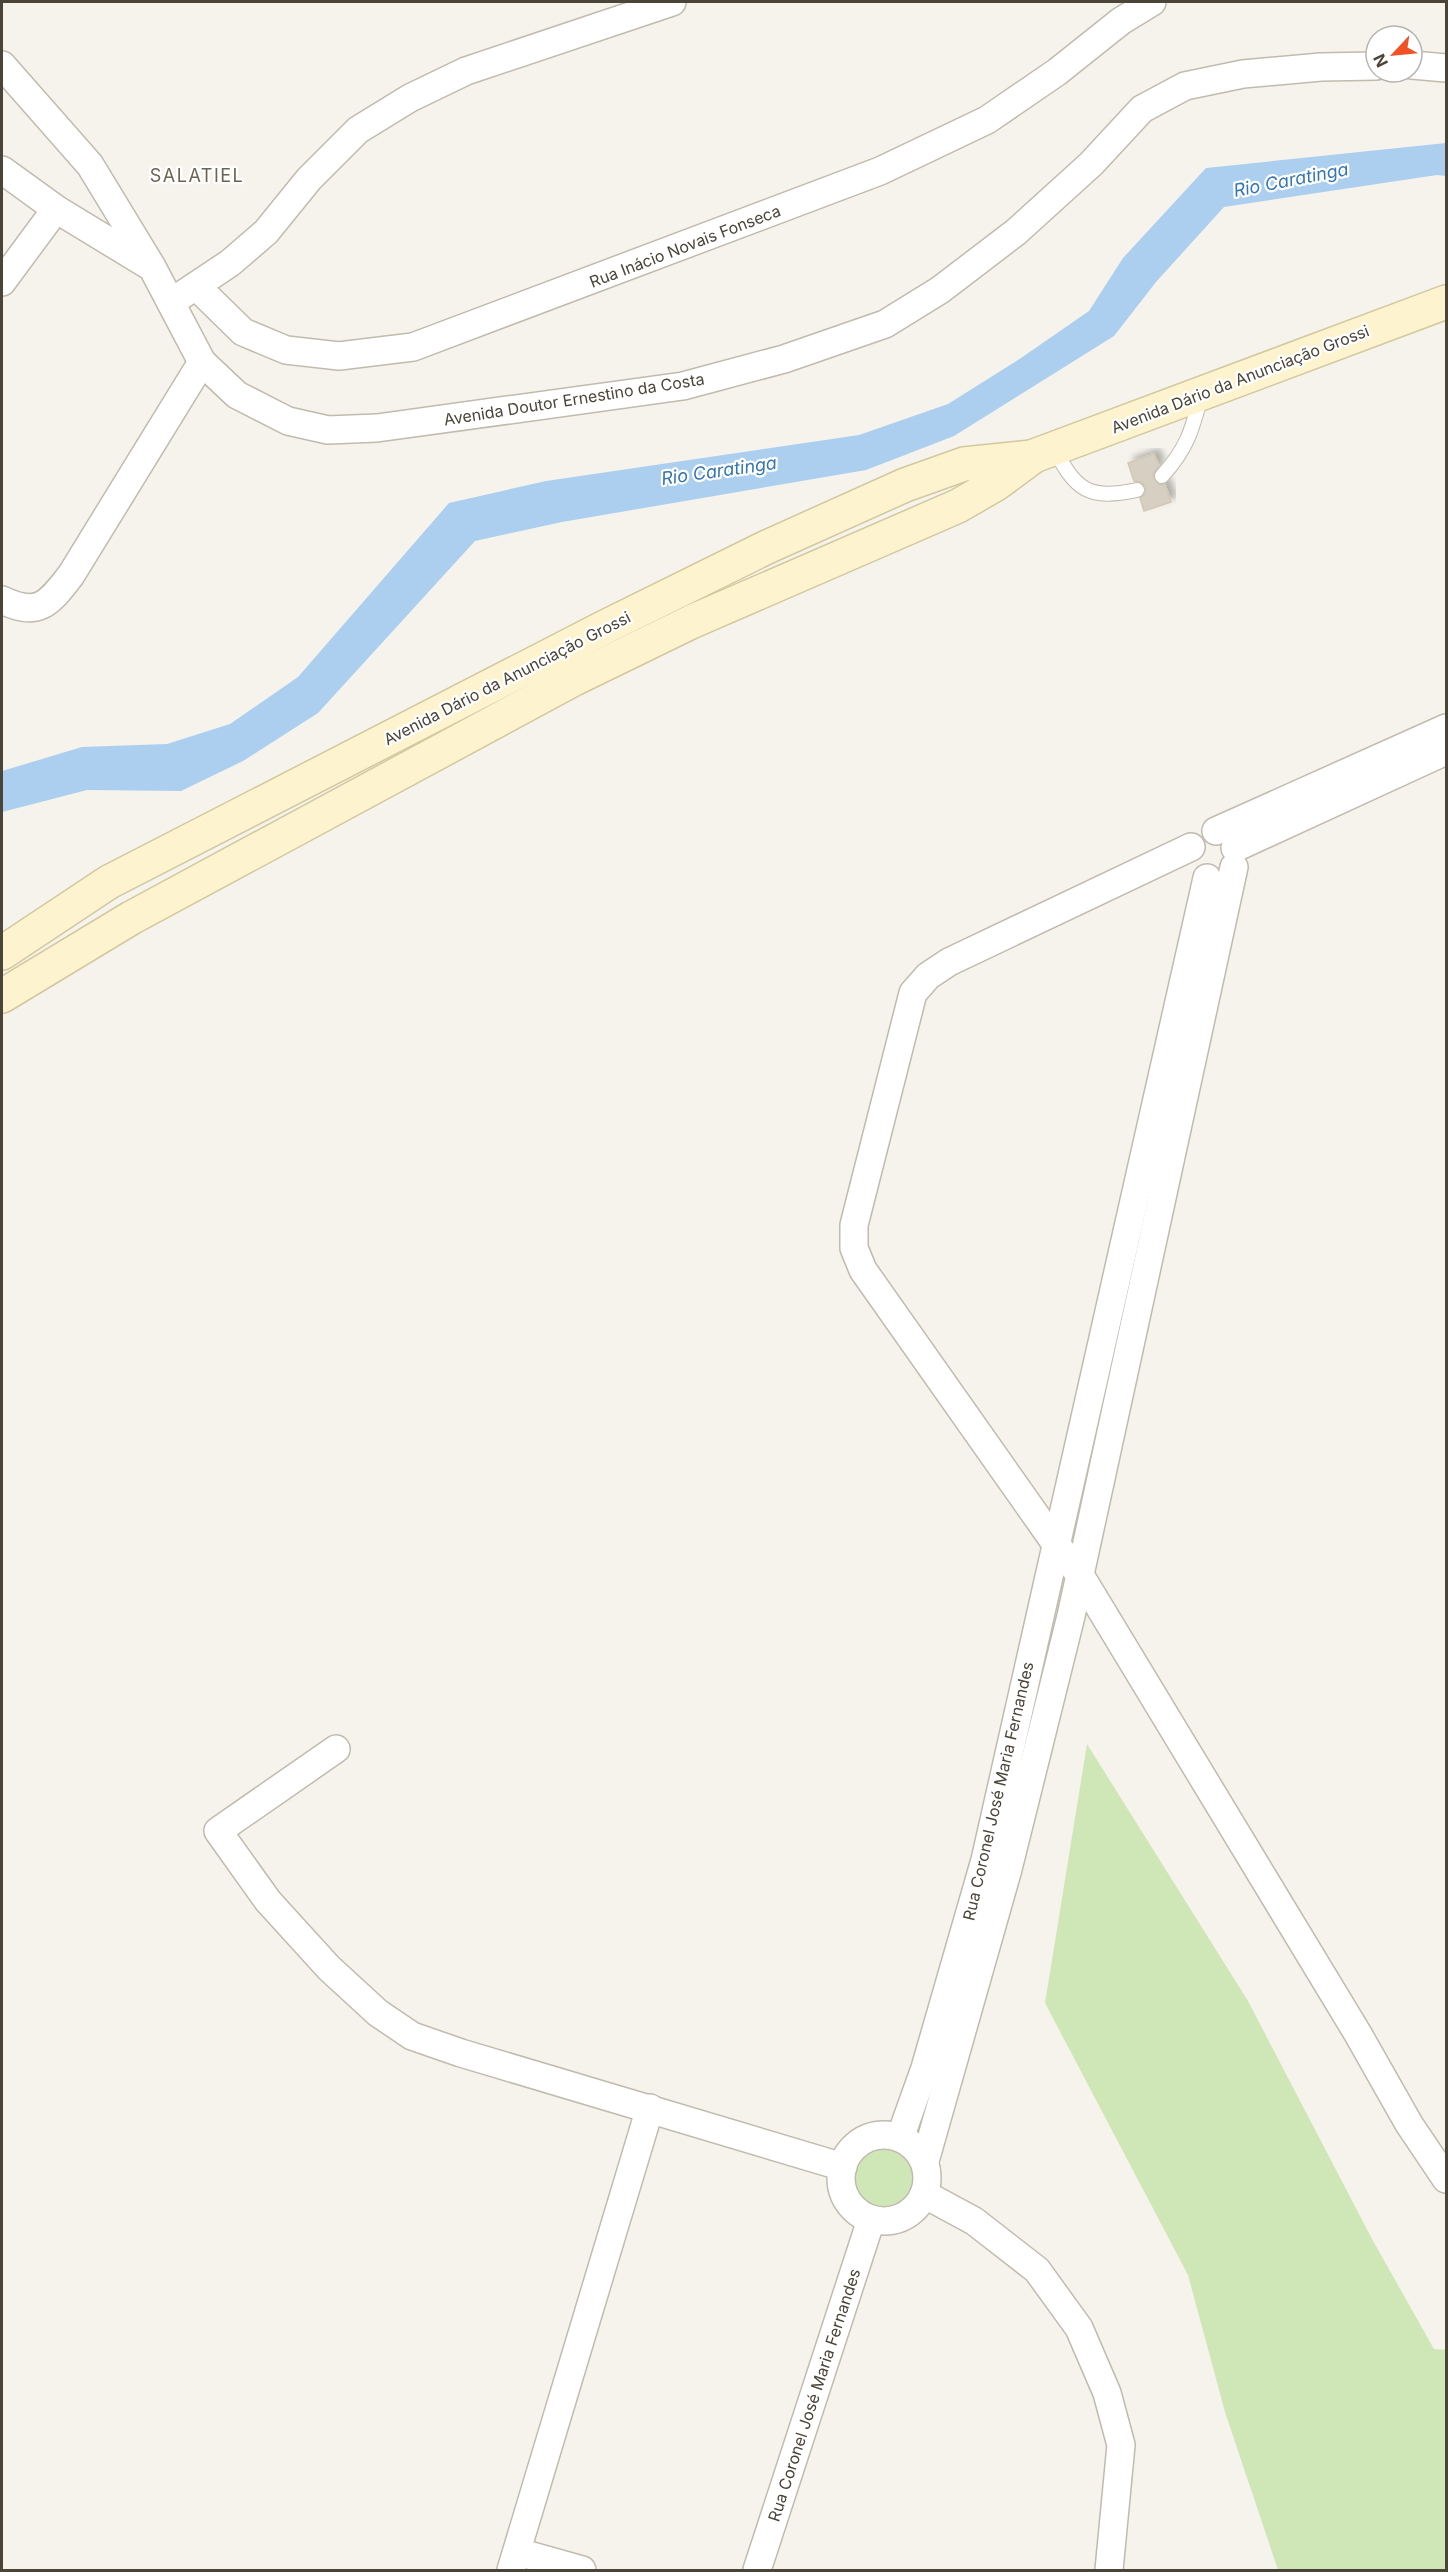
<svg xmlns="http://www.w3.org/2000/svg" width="1448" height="2572" font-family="Inter,sans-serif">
<defs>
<filter id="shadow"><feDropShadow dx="5.5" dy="-5.5" stdDeviation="3" flood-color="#0004"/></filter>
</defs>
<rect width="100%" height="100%" fill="#f5f3ec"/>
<g fill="#cfe7b7">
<path d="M1087 1744 1248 2001 1372 2239 1434 2349 1446 2350V2570H1278L1225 2412 1188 2275 1045 2003Z"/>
<circle cx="887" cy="2179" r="32"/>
</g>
<path fill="#accfef" d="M1446 143V176L1437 175 1224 207 1156 282 1114 336 954 436 866 470 562 522 475 541 318 713 243 761 181 791 87 790 2 812V771L82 747 167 744 230 724 298 677 449 503 546 481 859 435 948 404 1021 358 1089 311 1123 258 1206 168Z"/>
<path fill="#d7d0c2" stroke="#d1c8b5" stroke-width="1.5" filter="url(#shadow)" d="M1154 454 1159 466 1153 474 1154 479 1160 485 1165 484 1171 502 1144 511 1140 498 1145 494 1146 488 1141 482 1134 481 1128 463Z"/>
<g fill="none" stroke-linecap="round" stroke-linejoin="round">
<g stroke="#c1bbae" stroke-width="16">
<g id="lane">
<path d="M1054 448C1076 491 1089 500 1137 490"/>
<path d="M1162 476C1187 449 1192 430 1201 396"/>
</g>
</g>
<g stroke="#c1bbae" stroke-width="30">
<g id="street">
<path d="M2 65 90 165 152 267 202 362 237 395 288 421 328 430 377 428 683 386 784 359 885 324 940 290 1016 232 1091 164 1142 109 1185 86 1243 74 1321 67 1376 66"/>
<path d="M1412 65 1446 68"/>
<path d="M2 170 56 209 148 265"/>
<path d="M2 282 56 209"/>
<path d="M196 286 243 332 286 350 339 356 413 347 880 171 987 120 1057 72 1121 21 1152 2"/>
<path d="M182 295 230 263 266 232 309 179 358 130 410 98 466 71 672 2"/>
<path d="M2 600C38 617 48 605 71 575L202 362"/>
<path d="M1216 831 1446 728"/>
<path d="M1191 847 949 962 928 976 913 993 854 1225V1248L863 1270 1056 1544 1080 1575 1358 2034 1409 2124 1446 2179"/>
<path d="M1235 848 1446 751"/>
<path d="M336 1749 218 1831 268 1901 329 1968 378 2013 412 2036 461 2053 843 2167"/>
<circle cx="884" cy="2178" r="43"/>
<path d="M900 2138 925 2068 985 1860 1207 878"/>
<path d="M925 2161 1008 1869 1071 1616 1234 867"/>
<path d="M924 2194 974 2221 1037 2270 1079 2328 1107 2393 1121 2445 1109 2570"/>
<path d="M518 2552 582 2570"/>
<path d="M511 2570 650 2108"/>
<path d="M757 2570 871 2220"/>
</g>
</g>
<g stroke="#d3c89d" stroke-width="36">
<g id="secondary">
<path d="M2 953 109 882 605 627 767 547 905 485 964 464 1032 457"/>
<path d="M2 996 131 918 574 679 691 622 958 506 996 484 1034 456 1446 302"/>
</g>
</g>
<use href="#lane" stroke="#fff" stroke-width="14"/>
<use href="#street" stroke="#fff" stroke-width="27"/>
<use href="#secondary" stroke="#fdf4cf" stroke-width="33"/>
</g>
<g text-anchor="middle" stroke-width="4.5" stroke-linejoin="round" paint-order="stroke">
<g font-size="16" fill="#4a4439" stroke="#fff">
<text transform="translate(685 246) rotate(-21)" y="6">Rua Inácio Novais Fonseca</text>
<text transform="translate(1240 379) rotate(-21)" y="6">Avenida Dário da Anunciação Grossi</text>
<text transform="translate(574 399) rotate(-9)" y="6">Avenida Doutor Ernestino da Costa</text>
<text transform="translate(507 678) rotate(-27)" y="6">Avenida Dário da Anunciação Grossi</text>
<text transform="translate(998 1791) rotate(-77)" y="6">Rua Coronel José Maria Fernandes</text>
<text transform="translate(814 2395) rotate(-72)" y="6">Rua Coronel José Maria Fernandes</text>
</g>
<g font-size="18" letter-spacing="1.5" fill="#6c6351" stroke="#fff">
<text x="197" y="182">SALATIEL</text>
</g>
<g font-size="18" font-style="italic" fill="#3577b3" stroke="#fff">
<text transform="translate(1291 180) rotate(-11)" y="6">Rio Caratinga</text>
<text transform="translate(719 471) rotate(-8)" y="6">Rio Caratinga</text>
</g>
</g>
<rect width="1448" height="2572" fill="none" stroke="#4a4439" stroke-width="6"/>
<g transform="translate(1394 54) rotate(244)"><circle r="28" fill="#ffffff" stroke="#b7b4b0" stroke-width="1.5"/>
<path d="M0-4.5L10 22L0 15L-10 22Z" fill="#f25126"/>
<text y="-9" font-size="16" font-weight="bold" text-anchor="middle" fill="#4a4439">N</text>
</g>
</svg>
